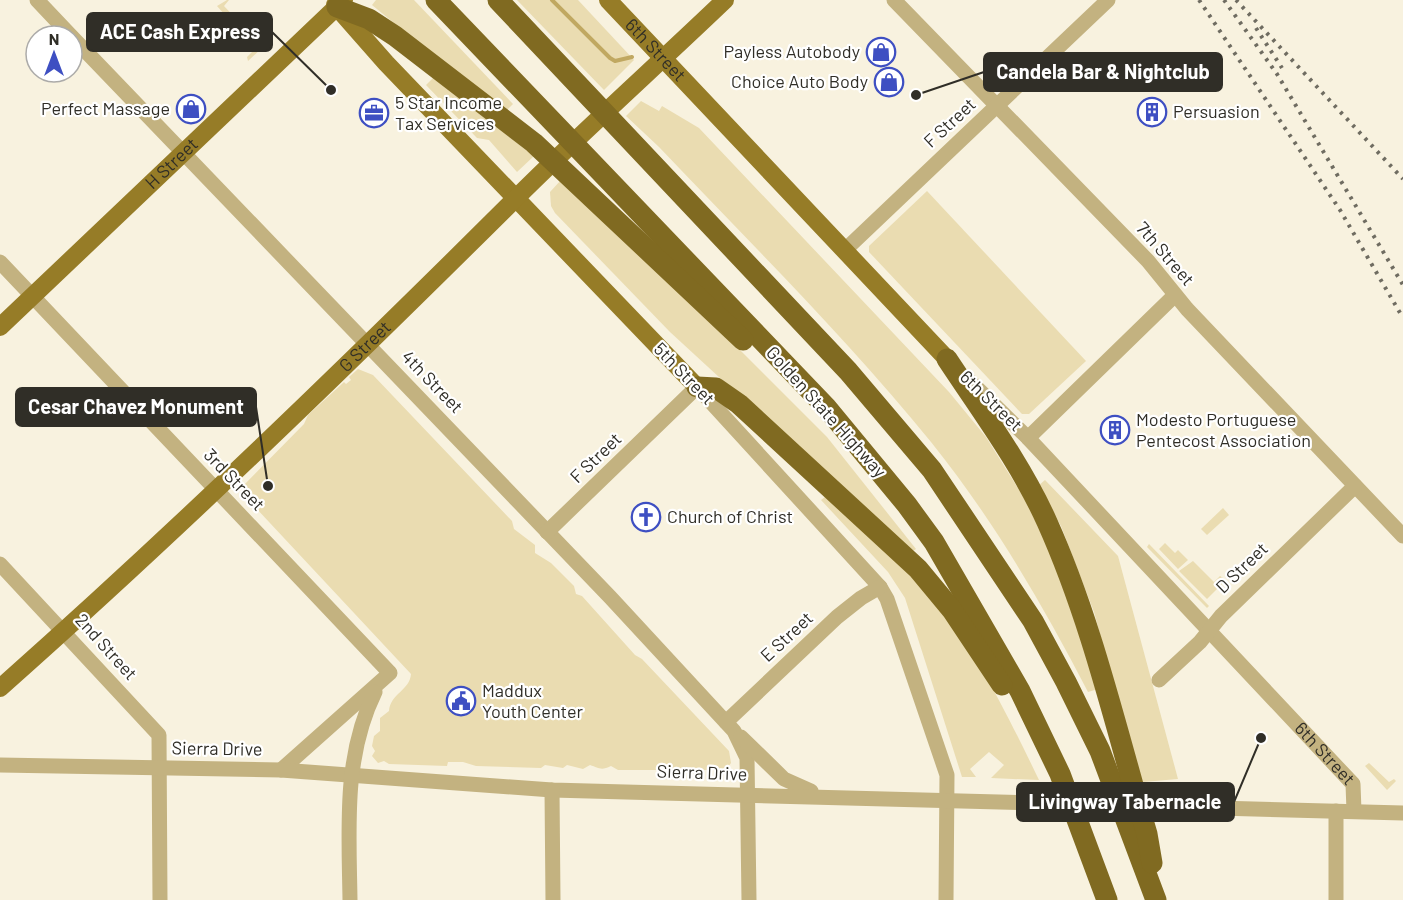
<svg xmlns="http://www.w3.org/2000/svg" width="1403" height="900" font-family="Barlow,sans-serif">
<rect width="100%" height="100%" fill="#f8f2df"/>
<g fill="#eadcb1">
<path d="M227 0H229L224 6 263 47 248 61 247 57 258 46 229 15 222 22 220 20 225 15 217 6Z"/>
<path d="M376 0H414L513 104 504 113 372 5Z"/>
<path d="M517 0H578L634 60 604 90Z"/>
<path d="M433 78 534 156 517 172 489 140 477 138 426 85Z"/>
<path d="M641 101 659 111 662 106 699 128 949 392 986 437 1026 501 1053 559 1098 689 1088 692C1043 605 993 519 931 442 847 338 751 244 659 147L626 116Z"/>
<path d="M561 180 684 294 827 437 916 549 910 553 670 332 555 213 551 206 550 192Z"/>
<path d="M927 191 1086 361 1029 414H1022L869 252V246Z"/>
<path d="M358 369 373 375 512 521 514 529 535 545V553L551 563 574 586 576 594 582 596 635 655 642 659 729 751 731 763 726 770H618L611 766C601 771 599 768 590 765L583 769 567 765 563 768 545 765 541 768 476 766 463 762H448L447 766 389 764 384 761 378 763 372 756 375 751 372 746 374 736 380 731V718L389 711C390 694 410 690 411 674L255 507 254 500 242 487 304 424 308 415 344 382 346 384 351 380 349 377Z"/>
<path d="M1045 480 1118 556 1178 779 1143 782 1136 766 1094 612 1061 526 1038 486Z"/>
<path d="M825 497C866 534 908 569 943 612 979 656 1014 728 1039 780L991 778 1004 765 989 752 970 769 976 777H962L905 598 888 572 821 500Z"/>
<path d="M1223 508 1229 515 1207 535 1201 529Z"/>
<path d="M1165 543 1175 553 1178 550 1188 560 1178 569 1159 549Z"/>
<path d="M1149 544 1209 606 1207 608 1147 547Z"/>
<path d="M1193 561 1214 582 1220 576 1226 580 1207 599 1179 571Z"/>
<path d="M1369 763 1389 782 1394 779 1396 781 1387 790 1365 766Z"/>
</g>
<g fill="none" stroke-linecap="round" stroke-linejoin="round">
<path stroke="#c0a861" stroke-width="4" d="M552 0 610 58 615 61 632 57"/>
<g stroke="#c3b280" stroke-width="15">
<path d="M37 0 71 36"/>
<path d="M894 0 1148 261 1187 309 1403 536"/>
<path d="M72 37 610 597 734 731 747 758 749 900"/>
<path d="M845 250 1108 0"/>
<path d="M0 262 390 673 281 770"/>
<path id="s1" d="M969 380 1028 438 1353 784 1354 811"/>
<path d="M1028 438 1175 295"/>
<path d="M547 532 697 387 880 587 887 599 947 775 946 900"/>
<path d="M0 564 159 735 160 900"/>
<path d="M1159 680 1200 642 1221 616 1355 486"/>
<path d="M726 722 837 617 861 598 880 587"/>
<path d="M741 737 784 779 811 791"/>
<path d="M0 765 281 770 552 790 1403 813"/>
<path d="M552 790 553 900"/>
<path d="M1336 811V900"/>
<path d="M350 900C349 829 343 757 375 692"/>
</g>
<g stroke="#967c27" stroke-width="18">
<path id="s2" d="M608 0 947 359"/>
<path d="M335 5 386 63 697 387"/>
<path id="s3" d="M0 327 344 0"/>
<path id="s4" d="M0 688C177 531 346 367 514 200 582 132 655 67 725 0"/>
</g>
<g stroke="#806a21" stroke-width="21">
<path d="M436 0 826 407 907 505 934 542 1020 691 1060 774 1107 900"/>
<path d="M498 0 848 371 932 470 1033 621 1066 682 1100 751 1156 900"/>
<path d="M337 7 369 19 395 36 534 143 743 340"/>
<path d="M947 359C982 412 1021 464 1047 522 1092 622 1116 729 1147 834L1152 863"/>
<path d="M697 387 716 388 739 404 918 569 952 610 1002 685"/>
</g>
<g stroke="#6f6c61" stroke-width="4" stroke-dasharray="3 6" stroke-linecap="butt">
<path d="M1199 0 1340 210 1403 318"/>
<path d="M1224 0 1277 74 1403 285"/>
<path d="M1236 0 1403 179"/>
<path d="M1256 28 1282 68"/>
</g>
</g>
<defs>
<g id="shop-ring" transform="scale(1.5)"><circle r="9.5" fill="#fff" stroke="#3e4fc2" stroke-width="1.5"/><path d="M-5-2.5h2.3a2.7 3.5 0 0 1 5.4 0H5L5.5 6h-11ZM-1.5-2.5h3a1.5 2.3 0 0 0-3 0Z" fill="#3e4fc2"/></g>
<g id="building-ring" transform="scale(1.5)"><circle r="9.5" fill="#fff" stroke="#3e4fc2" stroke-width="1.5"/><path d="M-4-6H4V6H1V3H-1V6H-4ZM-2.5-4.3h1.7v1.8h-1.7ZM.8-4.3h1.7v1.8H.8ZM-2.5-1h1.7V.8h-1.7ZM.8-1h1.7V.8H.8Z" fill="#3e4fc2"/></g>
<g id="office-ring" transform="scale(1.5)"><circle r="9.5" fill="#fff" stroke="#3e4fc2" stroke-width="1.5"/><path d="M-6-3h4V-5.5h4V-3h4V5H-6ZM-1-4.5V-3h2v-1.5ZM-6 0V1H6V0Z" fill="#3e4fc2"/></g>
<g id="church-ring" transform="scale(1.5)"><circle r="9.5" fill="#fff" stroke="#3e4fc2" stroke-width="1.5"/><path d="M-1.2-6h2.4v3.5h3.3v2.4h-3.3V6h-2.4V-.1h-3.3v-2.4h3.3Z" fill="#3e4fc2"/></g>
<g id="civic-ring" transform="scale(1.5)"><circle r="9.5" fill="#fff" stroke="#3e4fc2" stroke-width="1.5"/><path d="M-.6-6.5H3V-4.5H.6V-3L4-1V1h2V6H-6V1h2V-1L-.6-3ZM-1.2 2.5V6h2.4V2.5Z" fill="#3e4fc2"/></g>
</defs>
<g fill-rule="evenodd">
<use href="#shop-ring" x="881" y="52"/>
<use href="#shop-ring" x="889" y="82"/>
<use href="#shop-ring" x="191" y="109"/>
<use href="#building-ring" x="1152" y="112"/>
<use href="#office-ring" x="374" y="113"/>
<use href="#building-ring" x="1115" y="430"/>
<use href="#church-ring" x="646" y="517"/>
<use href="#civic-ring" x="461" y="701"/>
</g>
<g text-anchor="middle" stroke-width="4.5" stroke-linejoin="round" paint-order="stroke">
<g font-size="18" fill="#302e27" stroke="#fff">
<text dy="6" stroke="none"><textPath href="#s2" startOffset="69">6th Street</textPath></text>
<text transform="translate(950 123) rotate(-43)" y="6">F Street</text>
<text dy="6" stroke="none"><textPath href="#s3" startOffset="237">H Street</textPath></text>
<text transform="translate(1165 254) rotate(49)" y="6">7th Street</text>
<text dy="6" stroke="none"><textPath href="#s4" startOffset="500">G Street</textPath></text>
<text transform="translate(684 374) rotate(46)" y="6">5th Street</text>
<text transform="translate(432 382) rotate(46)" y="6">4th Street</text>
<text transform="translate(991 401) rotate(44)" y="6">6th Street</text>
<text transform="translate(826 412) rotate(48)" y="6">Golden State Highway</text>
<text transform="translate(596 458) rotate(-44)" y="6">F Street</text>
<text transform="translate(234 480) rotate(46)" y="6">3rd Street</text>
<text transform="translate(1242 568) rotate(-44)" y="6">D Street</text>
<text transform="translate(787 637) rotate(-43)" y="6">E Street</text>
<text transform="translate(106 647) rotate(48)" y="6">2nd Street</text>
<text transform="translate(217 749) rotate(1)" y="6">Sierra Drive</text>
<text dy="6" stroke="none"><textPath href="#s1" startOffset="516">6th Street</textPath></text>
<text transform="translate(702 773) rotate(2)" y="6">Sierra Drive</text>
</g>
<g font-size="18" fill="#302e27" stroke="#fff" text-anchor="start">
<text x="860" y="58" text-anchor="end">Payless Autobody</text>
<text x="868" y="88" text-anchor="end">Choice Auto Body</text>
<text x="395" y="109">5 Star Income<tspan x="395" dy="21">Tax Services</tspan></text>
<text x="170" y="115" text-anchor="end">Perfect Massage</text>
<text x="1173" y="118">Persuasion</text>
<text x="1136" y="426">Modesto Portuguese<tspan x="1136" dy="21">Pentecost Association</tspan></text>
<text x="667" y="523">Church of Christ</text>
<text x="482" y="697">Maddux<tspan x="482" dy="21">Youth Center</tspan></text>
</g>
</g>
<path fill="none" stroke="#302e27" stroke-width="2" d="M331 90L272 32M916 95L984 72M268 486L256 407M1261 738L1234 802"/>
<g fill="#302e27" stroke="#fff" stroke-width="2">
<circle cx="331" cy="90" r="6"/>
<circle cx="916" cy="95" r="6"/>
<circle cx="268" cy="486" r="6"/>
<circle cx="1261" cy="738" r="6"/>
</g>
<g fill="#302e27" stroke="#302e27" stroke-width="2">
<rect x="87" y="13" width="185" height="38" rx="6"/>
<rect x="984" y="53" width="238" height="38" rx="6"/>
<rect x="16" y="388" width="240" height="38" rx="6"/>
<rect x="1017" y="783" width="217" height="38" rx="6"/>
</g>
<g font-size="20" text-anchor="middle" font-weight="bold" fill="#fff">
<text x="180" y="39">ACE Cash Express</text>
<text x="1103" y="79">Candela Bar &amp; Nightclub</text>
<text x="136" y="414">Cesar Chavez Monument</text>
<text x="1125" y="809">Livingway Tabernacle</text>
</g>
<g transform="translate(54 54)"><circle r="28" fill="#ffffff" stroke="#acaba9" stroke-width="1.5"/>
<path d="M0-4.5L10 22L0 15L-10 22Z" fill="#3e4fc2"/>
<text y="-9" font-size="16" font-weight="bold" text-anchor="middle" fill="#302e27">N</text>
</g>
</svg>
